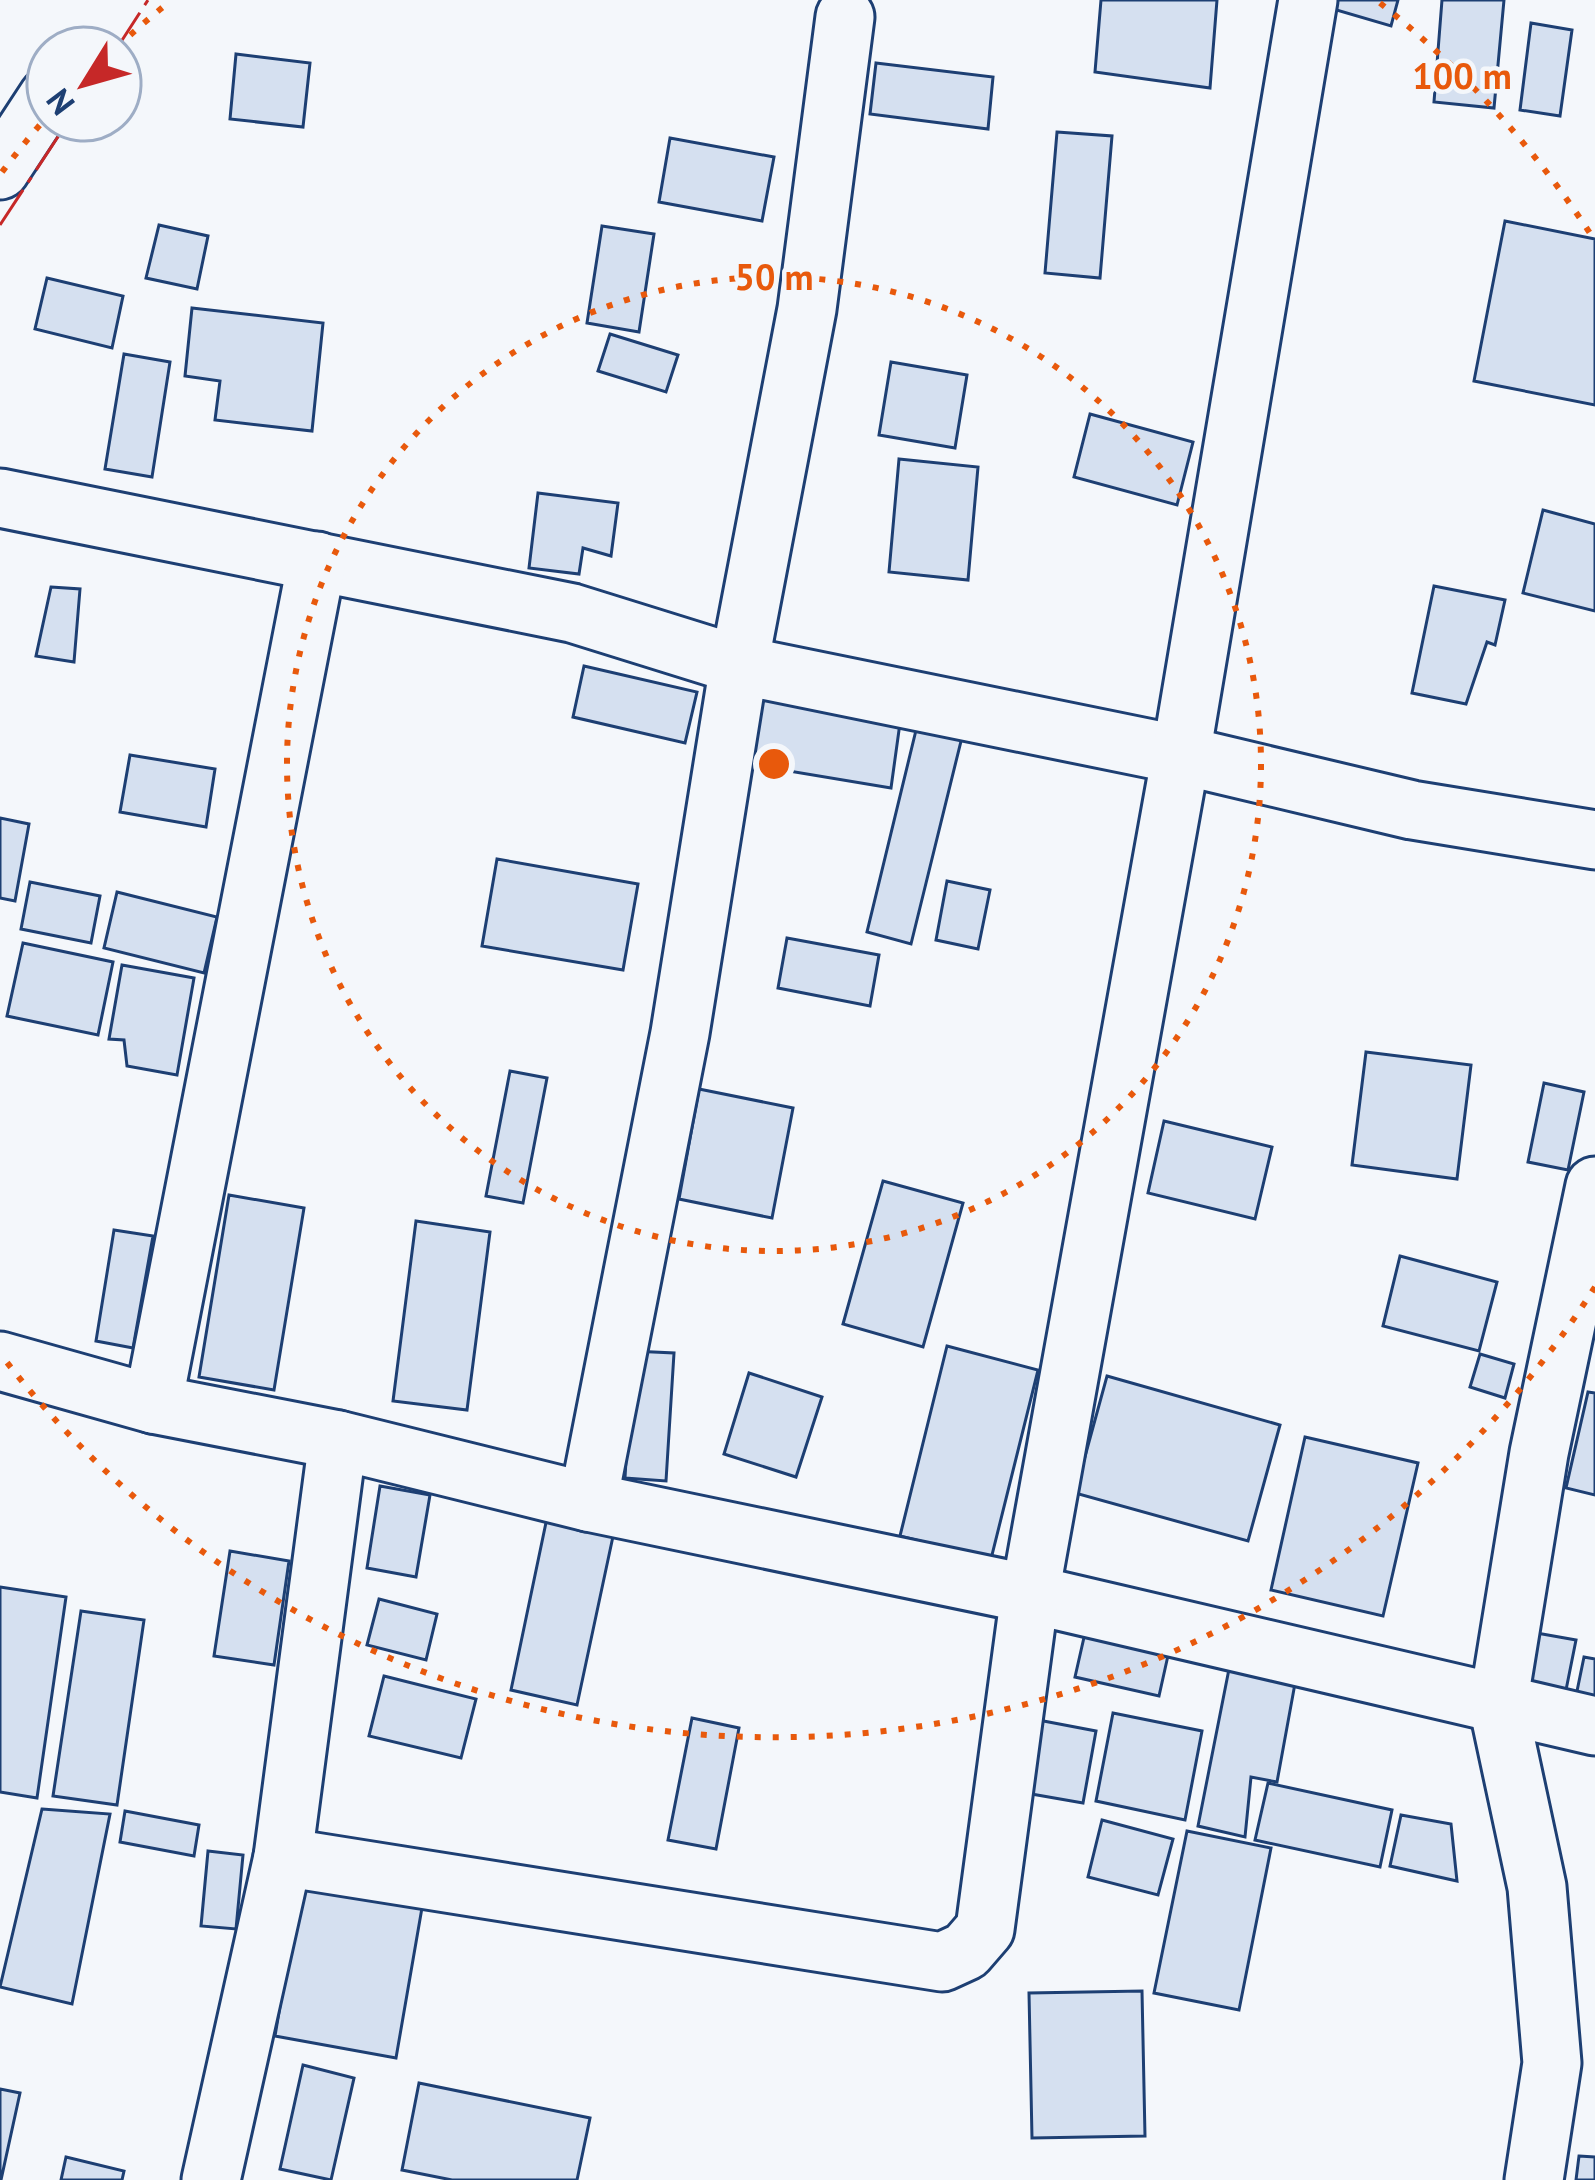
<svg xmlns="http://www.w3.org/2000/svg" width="1595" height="2180" font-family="'PT Sans',sans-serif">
<rect width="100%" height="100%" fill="#f4f7fb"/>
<g fill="#d5e0f0" stroke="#1d3f73" stroke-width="3">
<path d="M1101 0H1217L1210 88 1095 72Z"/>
<path d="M1335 0H1398L1391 26 1333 9Z"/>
<path d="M1442 0H1504L1494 108 1434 102Z"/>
<path d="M1531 23 1572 30 1560 116 1520 110Z"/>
<path d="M236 54 310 63 303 127 230 119Z"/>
<path d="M876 63 993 77 988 129 870 114Z"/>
<path d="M1057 132 1112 136 1100 278 1045 273Z"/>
<path d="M670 138 774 157 762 221 659 202Z"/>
<path d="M1505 221 1595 239V405L1474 381Z"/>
<path d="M159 225 208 236 197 289 146 278Z"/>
<path d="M602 226 654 234 639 332 587 323Z"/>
<path d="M47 278 123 296 112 348 35 329Z"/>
<path d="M192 308 323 323 312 431 215 420 220 381 185 376Z"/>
<path d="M610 334 678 355 666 392 598 371Z"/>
<path d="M124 354 170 362 152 477 105 469Z"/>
<path d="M891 362 967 375 955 448 879 435Z"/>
<path d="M1090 414 1193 442 1177 505 1074 477Z"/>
<path d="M899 459 978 467 968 580 889 572Z"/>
<path d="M538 493 618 503 611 556 583 548 579 574 529 568Z"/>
<path d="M1543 510 1595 524V611L1523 593Z"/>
<path d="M1434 586 1505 600 1495 645 1487 642 1466 704 1412 693Z"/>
<path d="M51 587 80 589 74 662 36 656Z"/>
<path d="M584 666 697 692 685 743 573 717Z"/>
<path d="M752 697 900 723 891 788 741 763Z"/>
<path d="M918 722 963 733 911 944 867 932Z"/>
<path d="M130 755 215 769 206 827 120 812Z"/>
<path d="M0 818 29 824 15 901 0 898Z"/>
<path d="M497 859 638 884 623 970 482 946Z"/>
<path d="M947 881 990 890 978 949 936 940Z"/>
<path d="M30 882 100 896 91 943 21 929Z"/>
<path d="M117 892 217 917 204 973 104 948Z"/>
<path d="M787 938 879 955 870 1006 778 988Z"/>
<path d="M23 943 113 962 98 1035 7 1016Z"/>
<path d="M122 965 194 978 177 1075 127 1066 124 1040 109 1039Z"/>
<path d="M1366 1052 1471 1065 1457 1179 1352 1165Z"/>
<path d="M510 1071 547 1078 523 1203 486 1196Z"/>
<path d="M1544 1083 1584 1092 1568 1170 1528 1162Z"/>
<path d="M699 1089 793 1108 772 1218 679 1199Z"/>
<path d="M1164 1121 1272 1147 1255 1219 1148 1193Z"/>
<path d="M883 1181 963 1203 923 1347 843 1324Z"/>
<path d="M229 1195 304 1208 274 1390 199 1377Z"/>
<path d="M416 1221 490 1232 467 1410 393 1401Z"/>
<path d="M114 1230 153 1236 133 1348 96 1341Z"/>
<path d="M1400 1256 1497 1282 1479 1351 1383 1326Z"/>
<path d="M947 1346 1038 1370 991 1559 900 1536Z"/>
<path d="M632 1351 674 1353 666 1481 625 1478Z"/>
<path d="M1480 1354 1514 1364 1505 1398 1470 1387Z"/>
<path d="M749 1373 822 1397 796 1477 724 1454Z"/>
<path d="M1107 1376 1280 1425 1248 1541 1075 1493Z"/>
<path d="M1588 1392 1595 1393V1495L1566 1488Z"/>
<path d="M1305 1437 1418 1463 1383 1616 1271 1590Z"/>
<path d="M380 1486 430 1495 416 1577 367 1568Z"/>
<path d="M548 1513 615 1527 577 1705 511 1690Z"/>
<path d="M230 1551 289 1561 274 1665 214 1656Z"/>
<path d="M0 1587 66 1597 37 1798 0 1792Z"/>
<path d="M379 1599 437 1614 426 1660 367 1645Z"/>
<path d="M81 1611 144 1620 117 1805 53 1796Z"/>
<path d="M1531 1632 1576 1640 1566 1690 1522 1682Z"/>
<path d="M1085 1633 1169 1651 1159 1696 1075 1677Z"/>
<path d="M1584 1657 1595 1659V1700L1576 1696Z"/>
<path d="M1230 1664 1296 1678 1277 1782 1251 1777 1245 1837 1198 1826Z"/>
<path d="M384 1676 476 1699 461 1758 369 1736Z"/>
<path d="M1113 1713 1202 1731 1185 1820 1096 1801Z"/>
<path d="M692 1718 739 1728 716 1849 668 1840Z"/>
<path d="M1033 1719 1096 1731 1083 1803 1020 1792Z"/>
<path d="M1268 1783 1392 1810 1380 1867 1255 1840Z"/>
<path d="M42 1809 110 1814 72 2004 0 1987Z"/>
<path d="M125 1811 199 1825 194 1856 120 1842Z"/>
<path d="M1401 1815 1451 1824 1457 1881 1390 1866Z"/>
<path d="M1102 1820 1173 1839 1158 1895 1088 1877Z"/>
<path d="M1187 1831 1271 1848 1239 2010 1154 1993Z"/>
<path d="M208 1851 243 1855 236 1929 201 1926Z"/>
<path d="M301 1880 423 1902 396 2058 275 2036Z"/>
<path d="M1142 1991 1145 2136 1032 2138 1029 1993Z"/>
<path d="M303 2065 354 2078 331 2180 280 2169Z"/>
<path d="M419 2083 590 2118 577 2180H452L402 2170Z"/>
<path d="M0 2089 20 2093 1 2180H0Z"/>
<path d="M1579 2156 1595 2157V2180H1576Z"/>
<path d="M66 2157 124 2171 122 2180H61Z"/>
</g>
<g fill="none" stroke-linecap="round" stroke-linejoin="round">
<g stroke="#1d3f73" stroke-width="63">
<g id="minor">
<path d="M0 170 48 97"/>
<path d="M0 498 572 613 739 665 1181 755 1412 810 1595 840"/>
<path d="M0 1361 153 1404 338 1440 588 1502 1030 1594 1595 1726"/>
<path d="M153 1404 317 561"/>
<path d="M588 1502 680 1033 739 665 807 309 845 17"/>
<path d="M283 1857 942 1962 966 1951 985 1929 1030 1594 1181 755 1308 0"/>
<path d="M211 2180 283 1857 338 1440"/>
<path d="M1534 2180 1552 2063 1537 1887 1498 1705 1539 1453 1595 1186"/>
</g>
</g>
<use href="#minor" stroke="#f4f7fb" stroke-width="57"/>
<g stroke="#c62828" stroke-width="3" stroke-dasharray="42 9 6 9" stroke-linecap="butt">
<path d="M117 48 148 0"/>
<path d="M0 225 69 120"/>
</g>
</g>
<g fill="none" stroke="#e8590c" stroke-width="6" stroke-dasharray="6 12">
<circle cx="774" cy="764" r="487"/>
<path d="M1595 1287A973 973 0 0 1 2 1356M2 172A973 973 0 0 1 45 119M117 47A973 973 0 0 1 168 3M1380 3A973 973 0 0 1 1595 241"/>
</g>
<circle cx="774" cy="764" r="18" fill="#e8590c" stroke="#f4f7fb" stroke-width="6"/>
<g font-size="36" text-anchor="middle" font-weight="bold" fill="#e8590c" stroke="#f4f7fb" stroke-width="9" stroke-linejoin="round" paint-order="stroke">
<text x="1462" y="89">100 m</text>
<text x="774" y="290">50 m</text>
</g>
<g transform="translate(84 84) rotate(233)"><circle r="57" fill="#f4f7fb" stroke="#9eadc5" stroke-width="3"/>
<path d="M0-9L21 45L0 30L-21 45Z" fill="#c62828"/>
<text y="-18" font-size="33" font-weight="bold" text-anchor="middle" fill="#1d3f73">N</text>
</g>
</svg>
